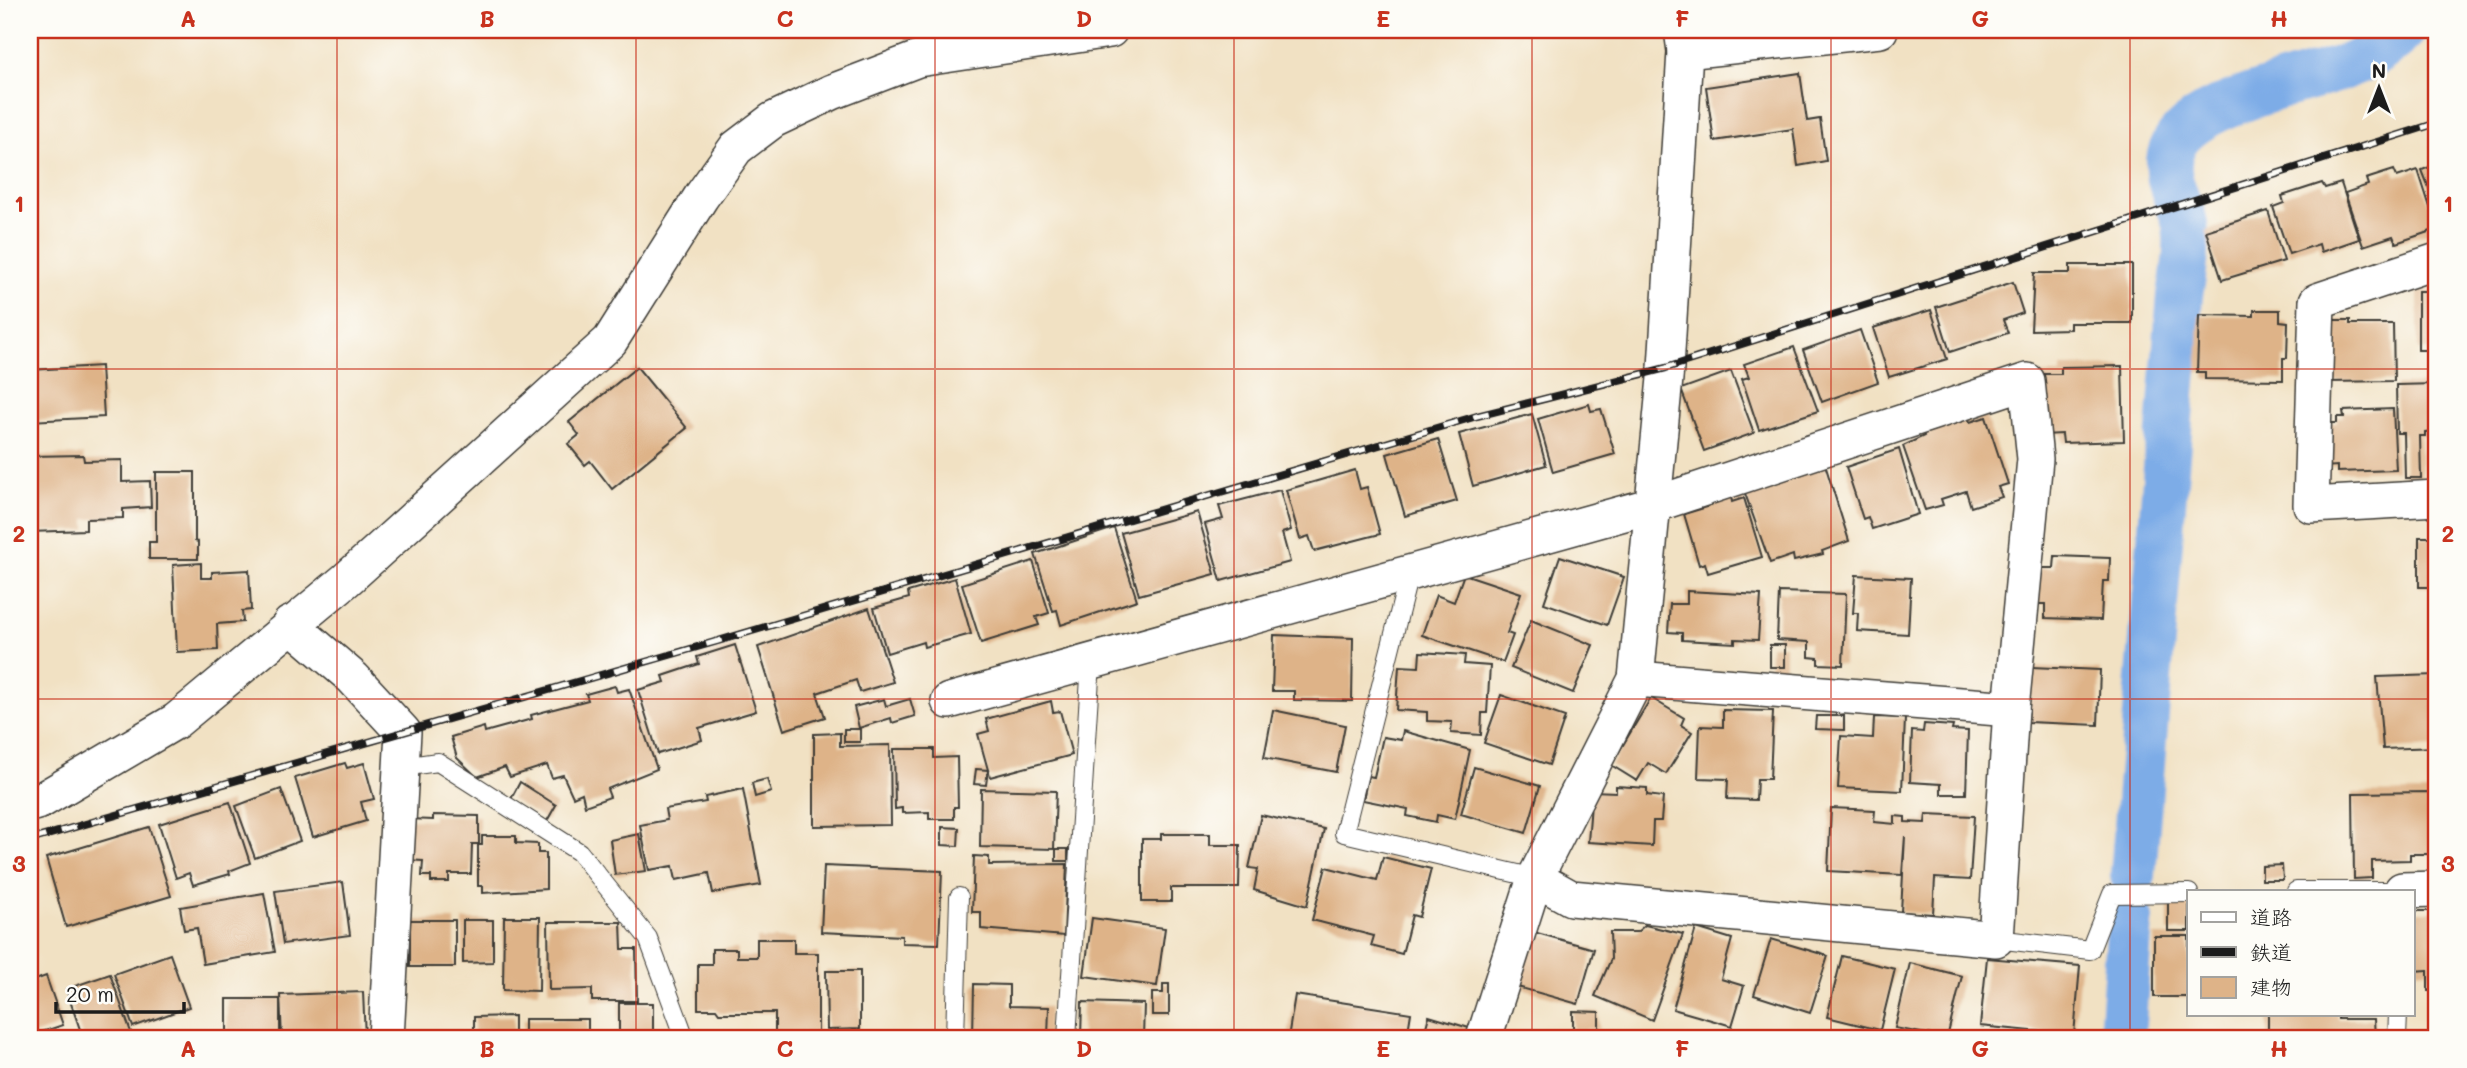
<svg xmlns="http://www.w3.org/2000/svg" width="2467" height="1068" font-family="Mali,'Klee One',sans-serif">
<rect width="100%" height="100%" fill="#fdfcf7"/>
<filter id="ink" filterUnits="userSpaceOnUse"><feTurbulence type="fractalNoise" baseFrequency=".0143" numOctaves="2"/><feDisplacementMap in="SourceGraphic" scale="14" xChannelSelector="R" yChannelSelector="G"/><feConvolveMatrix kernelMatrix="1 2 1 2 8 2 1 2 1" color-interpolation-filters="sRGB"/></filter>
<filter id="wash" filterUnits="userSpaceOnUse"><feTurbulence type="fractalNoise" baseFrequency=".00686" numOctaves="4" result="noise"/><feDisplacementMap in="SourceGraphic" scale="28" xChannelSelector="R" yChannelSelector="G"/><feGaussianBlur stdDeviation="1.57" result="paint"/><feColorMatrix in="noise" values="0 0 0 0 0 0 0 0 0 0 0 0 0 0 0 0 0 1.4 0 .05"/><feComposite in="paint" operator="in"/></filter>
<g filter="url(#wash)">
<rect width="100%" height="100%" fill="#f1e1c3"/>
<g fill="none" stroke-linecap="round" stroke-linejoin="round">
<g stroke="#7dace7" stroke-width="46">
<path d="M2133 875 2180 295C2184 271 2190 240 2183 216 2176 194 2165 179 2170 155 2182 100 2314 83 2360 61 2375 55 2392 42 2403 30"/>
<path d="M2122 1038 2130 919"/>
</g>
</g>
<g id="blocks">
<g fill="#deb388">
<path d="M905 30H921L922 40 905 41Z"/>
<path d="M1800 73 1807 121 1820 119 1826 161 1798 166 1793 129 1714 141 1706 87Z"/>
<path d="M2437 164V208L2422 170Z"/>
<path d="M2394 170 2397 177 2418 170 2437 229 2396 243 2393 236 2363 246 2345 193 2368 185 2366 179Z"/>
<path d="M2322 183 2325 188 2341 183 2359 239 2321 252 2319 244 2289 254 2273 207 2284 203 2282 196Z"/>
<path d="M2268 211 2284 261 2222 280 2206 231Z"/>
<path d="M2070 265H2132V323H2070V329L2031 330 2034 273H2070Z"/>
<path d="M2013 282 2023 313 2003 320 2008 333 1950 352 1936 307Z"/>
<rect x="2418" y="291" width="19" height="59"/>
<path d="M1931 310 1947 359 1889 377 1873 328Z"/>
<path d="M2254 310H2280V321L2288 322 2287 358H2283V380L2205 379V372H2197L2199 315 2254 316Z"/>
<path d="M2331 320H2350V324H2393L2394 381 2326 382Z"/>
<path d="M1860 330 1878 382 1822 402 1803 350Z"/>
<path d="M1794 347 1818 411 1759 430 1742 379 1749 377 1744 364Z"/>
<path d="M101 366 104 417 30 421V370Z"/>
<path d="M2122 366 2124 441 2063 443 2062 434 2043 435 2042 374H2061V367Z"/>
<path d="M637 367 687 428 612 489 590 461 585 465 568 444 579 435 569 422Z"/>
<path d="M1731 371 1754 433 1704 451 1681 389Z"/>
<path d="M2437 384V432L2425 433V436H2420L2421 478H2405L2404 433H2397L2396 385Z"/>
<path d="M1589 404 1591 411 1601 409 1615 454 1553 472 1538 419Z"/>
<path d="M2393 409 2396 470 2337 472V466L2324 467 2322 423H2337V417H2344L2343 411Z"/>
<path d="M1532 414 1546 465 1473 486 1459 434Z"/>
<path d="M1967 414 1970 422 1986 417 2008 484 1998 487 2002 497 1971 507 1966 491 1941 499 1943 505 1925 510 1903 446 1924 436 1922 429Z"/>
<path d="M1438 439 1457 501 1405 516 1387 454Z"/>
<path d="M1899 449 1918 514 1872 529 1868 517 1863 519 1846 467Z"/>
<path d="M83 455 84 461 122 460V482L150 481 151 507 123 509V518L86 519V530L30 532V456Z"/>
<path d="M1823 458 1849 541 1822 551 1823 554 1794 561 1793 555 1770 563 1742 485Z"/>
<path d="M1355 470 1360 489 1367 487 1380 534 1314 551 1309 536 1300 539 1286 490Z"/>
<path d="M156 472H195V541L198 542V559H149V542H156Z"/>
<path d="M1280 490 1291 530 1282 533 1290 562 1221 581 1205 524 1223 519 1219 506Z"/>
<path d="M1730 492 1732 502 1744 498 1762 557 1708 573 1705 563 1699 565 1684 514 1707 507 1705 500Z"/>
<path d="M1197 512 1215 574 1139 595 1121 533Z"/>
<path d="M1114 528 1137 600 1061 625 1057 610 1053 611 1035 554Z"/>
<rect x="2419" y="537" width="18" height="50"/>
<path d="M1560 556 1624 577 1607 625 1544 603Z"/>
<path d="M2055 556 2110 558 2109 581H2103L2101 620 2045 618V604H2038L2039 568H2054Z"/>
<path d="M1033 561 1049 613 1036 617 1039 625 981 643 962 584Z"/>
<path d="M201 563V578H212V572L249 570 251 610 242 611 243 622 217 624 218 650 177 652 173 565Z"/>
<path d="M1464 574 1521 593 1507 633 1513 635 1503 662 1422 635 1436 595 1454 602Z"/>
<path d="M1856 575 1911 578 1908 634 1857 631 1858 613H1853Z"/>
<path d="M955 578 971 634 924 647 923 642 887 653 874 608 909 598 908 592Z"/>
<path d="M1687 591 1761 595 1758 640 1735 639V643L1682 640V633L1668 632 1670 604H1687Z"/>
<path d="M1779 592 1846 594 1843 665 1818 664V658L1809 657V642L1777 640Z"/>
<path d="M869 608 893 682 860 692 856 680 817 693 825 717 784 730 758 647Z"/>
<path d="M1531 620 1593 645 1573 693 1511 668Z"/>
<path d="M1274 635 1353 638 1352 701 1294 700V691H1272Z"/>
<path d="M735 645 756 711 699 728 702 740 658 754 638 690 665 682 663 676 699 664 697 657Z"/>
<rect x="1770" y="645" width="15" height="22"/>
<path d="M1420 652 1465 655 1464 664 1490 666 1487 713H1482L1481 735 1451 733 1452 722 1427 721V712L1396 710 1399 666 1419 667Z"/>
<path d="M2031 667 2100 670 2098 725 2028 722Z"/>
<path d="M2437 675V747L2383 749 2377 677Z"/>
<path d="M615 686 617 692 629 689 657 769 607 789 610 797 585 806 582 793 573 797 563 775 552 778 547 765 510 777 505 767 477 777 457 758 451 737 484 727 485 732 532 719 531 715 588 700 586 694Z"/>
<path d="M1501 695 1565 717 1549 765 1484 743Z"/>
<path d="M1651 698 1684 718 1681 725 1692 732 1666 774 1648 763 1637 781 1611 765Z"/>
<path d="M884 699 886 706 910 699 915 716 892 723 891 718 859 728 854 707Z"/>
<path d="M1051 701 1053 712 1060 711 1072 755 990 777 978 734 989 731 986 719Z"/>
<path d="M1273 710 1345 725 1336 772 1264 758Z"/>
<path d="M1723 710 1773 711 1770 779H1757L1756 800 1727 799 1728 779 1698 778 1700 726 1723 727Z"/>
<path d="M1816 716H1844V730L1815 729Z"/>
<path d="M1874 717 1905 718 1902 791 1838 788 1841 736 1873 738Z"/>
<path d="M1924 724 1953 726 1952 730 1968 731 1966 794H1941V784L1910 782 1912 731 1923 732Z"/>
<rect x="844" y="729" width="16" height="13"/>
<path d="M1403 731 1470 750 1455 819 1437 815 1436 822 1407 816 1408 809 1363 800 1368 776 1374 777 1383 737 1401 740Z"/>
<path d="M840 733V746L890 745 891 825 814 826V734Z"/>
<path d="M894 749H934V758L957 757 958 807H954V819H929V812L902 813V808L895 809Z"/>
<path d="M345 763 347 768 364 763 374 799 361 802 366 821 313 837 295 778Z"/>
<path d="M1474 767 1540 786 1526 833 1461 814Z"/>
<path d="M976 769 988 770 986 785 974 784Z"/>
<path d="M767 779 771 792 755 797 752 783Z"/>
<path d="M520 782 556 805 547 821 511 799Z"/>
<path d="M1616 786 1647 788V795L1663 797 1661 821H1653L1652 846 1588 842 1592 791 1616 792Z"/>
<path d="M281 789 300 841 255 858 236 806Z"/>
<path d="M743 789 761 885 713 893 709 873 676 880 673 866 649 870 640 825 667 820 665 809 706 802 705 797Z"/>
<path d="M981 789 1056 791 1054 849 980 847Z"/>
<path d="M2432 792V803H2437V854H2410V860L2372 861V878L2354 879 2353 793Z"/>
<path d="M230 802 250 863 229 871 230 874 193 885 189 873 176 878 159 824Z"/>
<path d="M1831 808 1875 810 1874 822 1895 824V816L1905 817V822L1925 823 1926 814 1974 816 1970 880 1935 878 1933 914 1901 912 1905 836 1902 875 1828 871Z"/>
<path d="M433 815 479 816V844H472L471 874H449V882H431V876H422L423 861 407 860 408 819 433 820Z"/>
<path d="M1261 815 1324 829 1307 906 1254 890 1258 869 1249 868Z"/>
<path d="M149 827 171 896 66 927 46 858Z"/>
<path d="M942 827 959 828 958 846 942 845Z"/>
<path d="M639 834 646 871 615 875 610 840Z"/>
<path d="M1161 834H1210V845H1240L1239 888H1171V902H1142V839H1161Z"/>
<path d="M482 836H516V843L538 844V853H546V889L483 893V886H478V845H482Z"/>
<rect x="1056" y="849" width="12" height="12"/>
<path d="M974 856 989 857V865L1067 864 1064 936 981 929V912H972Z"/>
<path d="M1383 857 1431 869 1419 917 1412 915 1402 954 1371 946 1374 936 1312 920 1326 867 1377 880Z"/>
<path d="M2282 865 2283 880H2262V866Z"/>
<path d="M824 866 942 871 939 944 902 943V936L821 932Z"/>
<path d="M343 882 350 935 283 944 275 891Z"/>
<path d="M264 893 275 952 203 964 197 928 184 930 180 907Z"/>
<rect x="2168" y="899" width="21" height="32"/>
<path d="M2413 911H2437V991H2428V970L2413 971Z"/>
<path d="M504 917H540L539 991 503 990Z"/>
<path d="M1092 918 1165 928 1157 986 1084 976Z"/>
<rect x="410" y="920" width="45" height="47"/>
<path d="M463 920H493V962L463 963Z"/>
<path d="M548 922H621L622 949H636L637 1001H592V989L549 990Z"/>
<path d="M1645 925 1683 934 1652 1020 1595 996 1611 959 1610 932H1637Z"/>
<path d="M1696 928 1732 939 1721 979 1744 986 1732 1026 1673 1009Z"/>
<path d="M1530 931 1594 949 1578 1004 1514 986Z"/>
<rect x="2154" y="936" width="35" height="61"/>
<path d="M757 939H794V953H818V1038H775V1013H719L716 1009H698V964H712V949H737V957H757Z"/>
<path d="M1771 939 1828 956 1810 1013 1754 995Z"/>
<path d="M170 954 189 1007 133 1027 114 974Z"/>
<path d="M1842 956 1895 969 1880 1030 1827 1017Z"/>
<path d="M1987 958 2080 966 2074 1035 1980 1026Z"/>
<path d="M1910 963 1962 976 1947 1038 1895 1028Z"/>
<path d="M826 971H860V1029L827 1030Z"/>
<path d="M110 974 132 1035 83 1038 66 989Z"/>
<path d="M46 976 63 1025 30 1036V982Z"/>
<path d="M974 984 1009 985V1006L1049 1007 1048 1038H973Z"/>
<path d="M1163 984H1169V1015H1152V993H1163Z"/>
<path d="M363 992 365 1038H282L280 995Z"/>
<path d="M1295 995 1411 1013 1407 1038H1288Z"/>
<rect x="227" y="999" width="53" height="39"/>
<path d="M1082 1002 1144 1004 1143 1038H1081Z"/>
<path d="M619 1003H653V1031H660V1038H598V1033H619Z"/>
<path d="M1573 1011 1599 1012V1029H1573Z"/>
<path d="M2268 1014H2338V1019H2374L2375 1038H2268Z"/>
<path d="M514 1016V1038H474V1017Z"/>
<path d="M1429 1016 1469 1028 1466 1038H1423Z"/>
<rect x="524" y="1019" width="64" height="19"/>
<path d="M449 1033V1038H406V1034Z"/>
</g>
</g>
</g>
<g filter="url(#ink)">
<use href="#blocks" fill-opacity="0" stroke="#3c3a35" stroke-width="2"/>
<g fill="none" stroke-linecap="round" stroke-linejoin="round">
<g stroke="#3c3a35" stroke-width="20">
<g id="service">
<path d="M1410 570 1344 833 1535 878"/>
<path d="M402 767 438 762 579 852 648 938 685 1038"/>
<path d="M2296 891H2402"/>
<path d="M1996 939 2090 950 2112 894 2189 893"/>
<path d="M955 1038 959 897"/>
<path d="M1067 1038 1091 662"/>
<path d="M2397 1038 2398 1014"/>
</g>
</g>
<g stroke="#3c3a35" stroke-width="38">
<g id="minor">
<path d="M1685 51 1880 30"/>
<path d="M2437 261 2317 301 2311 505 2437 498"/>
<path d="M290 624 353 678 403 732 386 1038"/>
<path d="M1636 679 2011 709"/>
<path d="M949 701 1653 505 2027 381 2035 459 2011 709 1996 939 1571 898 1535 878"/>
<path d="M30 804 40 801 176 721 346 580 610 341 701 197 736 148 773 120 832 92 918 59 1110 30"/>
<path d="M2402 890 2437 889"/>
<path d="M1484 1038 1535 878 1636 679 1666 368 1685 51 1682 30"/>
</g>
</g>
<use href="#service" stroke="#fff" stroke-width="18"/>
<use href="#minor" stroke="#fff" stroke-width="35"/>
<g stroke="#1c1c1c" stroke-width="8">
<path id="rail" d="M30 840 718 641 1477 416 1666 368 2437 123"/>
</g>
<use href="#rail" stroke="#fdfcf7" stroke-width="5" stroke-dasharray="16" stroke-linecap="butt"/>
</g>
</g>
<path fill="none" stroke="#c8321e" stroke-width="2" stroke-opacity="0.55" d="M337 30V1038M636 30V1038M935 30V1038M1234 30V1038M1532 30V1038M1831 30V1038M2130 30V1038M30 369H2437M30 699H2437"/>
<rect width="2467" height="1068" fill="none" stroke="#fdfcf7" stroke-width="77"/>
<rect x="2187" y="890" width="228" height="126" fill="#fdfcf7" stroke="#a3a29f" stroke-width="2"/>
<rect x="2201" y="912" width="35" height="10" fill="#ffffff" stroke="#a3a29f" stroke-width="2"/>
<text x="2250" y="925" font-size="21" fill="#1c1c1c">道路</text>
<rect x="2201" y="947" width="35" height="10" fill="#1c1c1c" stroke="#a3a29f" stroke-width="2"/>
<text x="2250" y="960" font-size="21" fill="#1c1c1c">鉄道</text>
<rect x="2201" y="977" width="35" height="21" fill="#deb388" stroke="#a3a29f" stroke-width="2"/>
<text x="2250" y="995" font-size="21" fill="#1c1c1c">建物</text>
<g transform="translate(2379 88)" stroke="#fdfcf7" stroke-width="5" paint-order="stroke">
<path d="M0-5L12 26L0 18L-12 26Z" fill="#1c1c1c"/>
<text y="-10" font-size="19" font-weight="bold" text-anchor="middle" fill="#1c1c1c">N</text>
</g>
<path d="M56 1002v10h128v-10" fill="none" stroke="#1c1c1c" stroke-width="3.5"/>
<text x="66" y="1002" font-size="21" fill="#1c1c1c" stroke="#fdfcf7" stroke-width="5" paint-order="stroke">20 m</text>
<rect x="38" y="38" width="2390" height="992" fill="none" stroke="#c8321e" stroke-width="2.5"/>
<g font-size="23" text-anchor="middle" font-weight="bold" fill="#c8321e">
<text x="188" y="27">A</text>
<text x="487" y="27">B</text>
<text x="785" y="27">C</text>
<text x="1084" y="27">D</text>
<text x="1383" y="27">E</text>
<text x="1682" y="27">F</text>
<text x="1980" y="27">G</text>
<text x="2279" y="27">H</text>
<text x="19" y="212">1</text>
<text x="2448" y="212">1</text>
<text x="19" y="542">2</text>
<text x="2448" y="542">2</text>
<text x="19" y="872">3</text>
<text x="2448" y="872">3</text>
<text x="188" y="1057">A</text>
<text x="487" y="1057">B</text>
<text x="785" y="1057">C</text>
<text x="1084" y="1057">D</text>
<text x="1383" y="1057">E</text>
<text x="1682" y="1057">F</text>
<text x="1980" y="1057">G</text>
<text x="2279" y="1057">H</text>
</g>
</svg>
